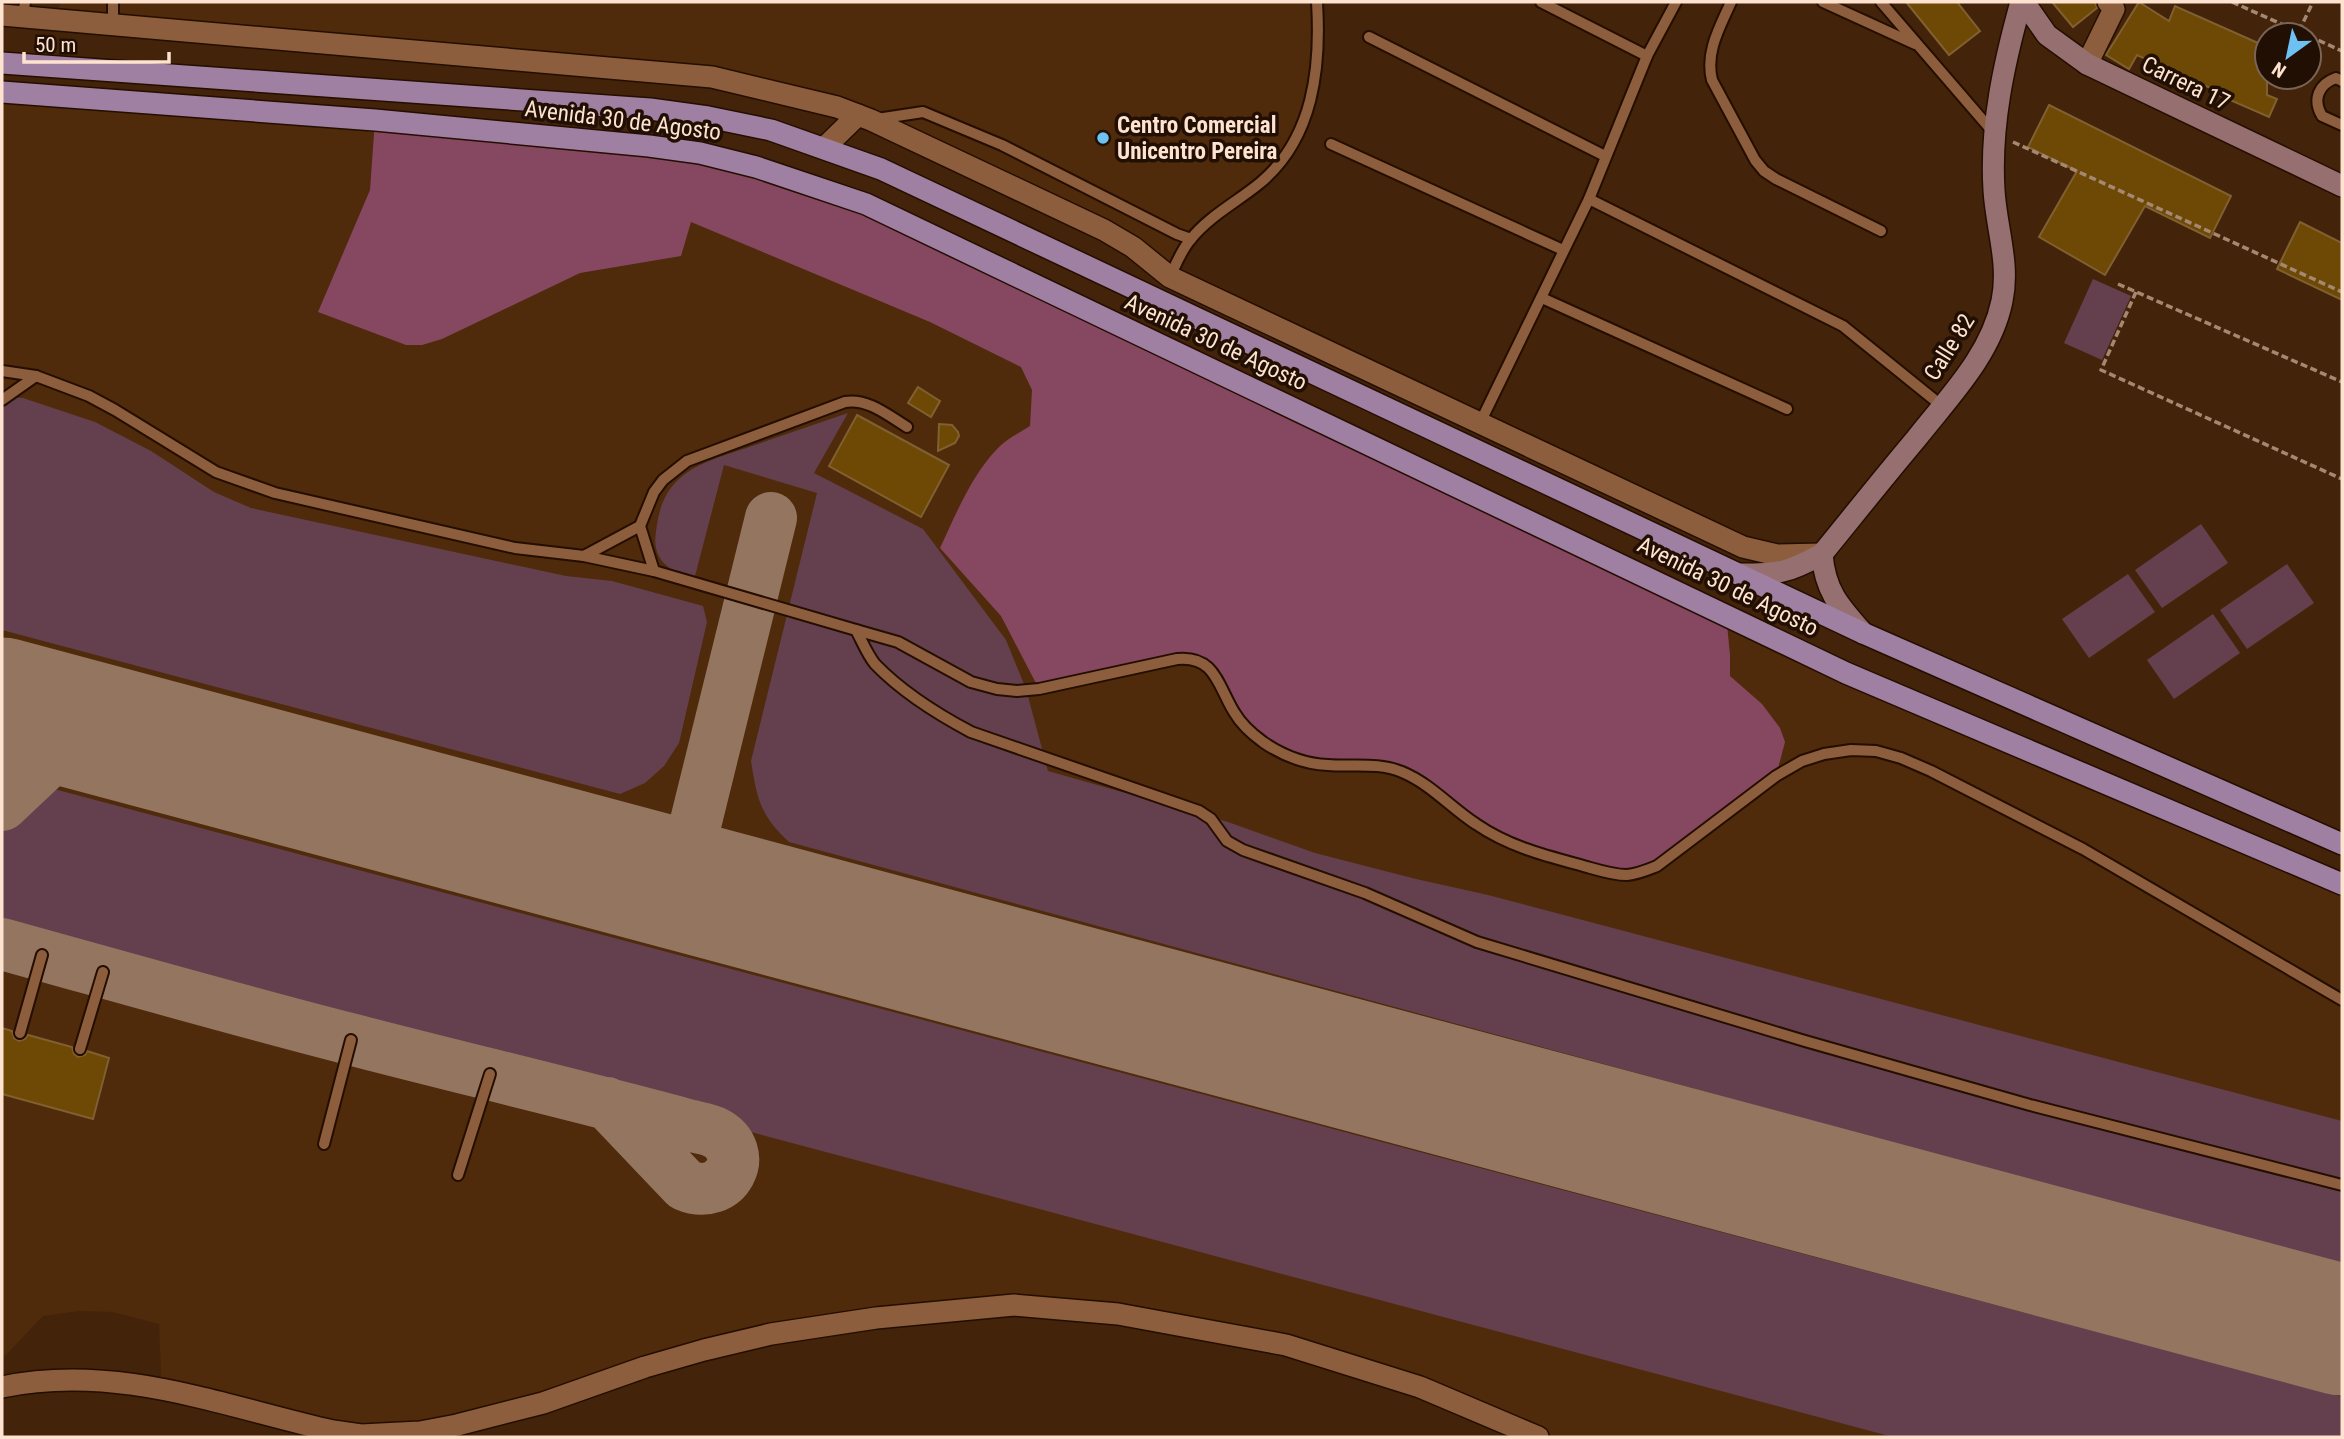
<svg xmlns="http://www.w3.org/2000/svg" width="2344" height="1439" font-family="'Roboto Condensed',sans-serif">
<rect width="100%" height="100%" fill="#432309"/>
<g fill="#4f2a0b">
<path d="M60 2H1317L1310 101 1278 166 1209 221 1170 277 1157 266 871 120 712 77 57 20Z"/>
<path d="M2 92 501 132 1726 614 2342 884V1437H1538L1286 1345 1067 1311 876 1318 390 1434 158 1387 161 1372 159 1324 112 1312 80 1311 43 1316 6 1355 2 1356Z"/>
</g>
<g fill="#64404e">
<path d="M2093 279 2131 296 2102 360 2064 343Z"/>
<path d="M2 396 23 398 95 422 151 451 214 492 251 508 566 576 612 581 703 606 707 622 679 743 664 766 645 783 620 794 2 630Z"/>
<path d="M848 413 814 473 923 529 1006 640 1026 689 1048 771 1228 822 1315 853 1416 879 1488 895 2342 1121V1265L789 842C760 815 757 799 751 761L817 493 724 465 694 580C670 571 651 561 656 531 659 510 663 494 679 479 699 461 727 455 752 446 784 435 816 424 848 413Z"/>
<path d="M2201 524 2228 563 2162 608 2135 570Z"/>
<path d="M2287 564 2314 603 2247 649 2220 610Z"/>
<path d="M2128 574 2155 612 2089 658 2062 619Z"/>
<path d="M2213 614 2240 653 2174 699 2147 660Z"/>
<path d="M54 789 2342 1397V1437H1893L2 932V824L24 805Z"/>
</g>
<path fill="#864861" d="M375 120 649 146 813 185 1726 614 1730 655V676L1762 704 1780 728 1785 742 1776 776 1657 866 1628 875 1528 851 1400 771 1308 763 1253 734 1214 674 1186 658 1039 689 1001 616 940 548C956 514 971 476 998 448 1007 439 1019 433 1030 426L1032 390 1021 367 930 322 691 222 681 256 580 273 442 339 422 345H406L318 312 370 190Z"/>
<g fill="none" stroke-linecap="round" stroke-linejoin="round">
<g stroke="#947660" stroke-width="52">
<path d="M2 805 86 726"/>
<path d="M680 886 771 518"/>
<path d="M2 944C118 976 233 1009 350 1039 461 1068 573 1094 684 1124 693 1127 705 1128 714 1132 753 1151 727 1203 685 1185L607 1103"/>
</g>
<path stroke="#947660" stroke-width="131" d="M2 703 2342 1330"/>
</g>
<g fill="#6d4905" stroke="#806030" stroke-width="2">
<path d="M1906 2H1957L1980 31 1949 55Z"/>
<path d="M2052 2H2095L2097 8 2073 27Z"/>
<path d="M2139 2 2169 21 2175 6 2267 47V95L2277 99 2269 117 2214 93 2215 90 2137 55 2129 69 2106 55Z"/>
<path d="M2049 105 2231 196 2210 238 2145 206 2105 275 2039 237 2077 171 2028 147Z"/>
<path d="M2300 222 2342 243V300L2277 269Z"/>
<path d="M918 387 940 401 931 417 908 403Z"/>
<path d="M857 415 949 465 921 517 829 466Z"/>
<path d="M939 424 952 425 958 432 959 436 955 443 938 451Z"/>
<path d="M2 1028 12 1031 14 1038 19 1041 25 1039 28 1035 72 1047 74 1054 78 1057 85 1055 87 1051 109 1058 93 1119 2 1094Z"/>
</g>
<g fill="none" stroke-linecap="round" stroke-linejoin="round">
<g stroke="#240e00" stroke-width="14">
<g id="lane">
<path d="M1541 2 1647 56"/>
<path d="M1731 2C1720 27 1705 52 1712 80L1755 160 1764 171 1776 179 1881 231"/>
<path d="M1823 2 1915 44"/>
<path d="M1881 2 1993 132"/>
<path d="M23 16 25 2"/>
<path d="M113 25V2"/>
<path d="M1369 37 1605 156"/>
<path d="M2342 81 2336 78C2319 84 2312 99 2322 116L2342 125"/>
<path d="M877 119 923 112 1002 145 1177 234 1191 239"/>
<path d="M1331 144 1563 250"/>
<path d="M1589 199 1843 326 1942 406"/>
<path d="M1170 277C1176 264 1181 251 1190 240 1209 216 1237 202 1260 183 1314 138 1321 67 1317 2"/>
<path d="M1542 298 1787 409"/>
<path d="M2 371 36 376 89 396 115 410 216 472 275 493 515 548 584 556 640 526"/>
<path d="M2 400 36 376"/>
<path d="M1480 423 1589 199 1647 56 1676 2"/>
<path d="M584 556 654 571 856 630C862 641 867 654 875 664 902 692 937 714 971 732L1199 811 1211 819 1227 841 1243 850 1365 893 1477 942 1805 1041 2030 1105 2342 1185"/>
<path d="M654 571 640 526 654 492 663 480 687 461 845 402C868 398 889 416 907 427"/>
<path d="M856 630 898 642 971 682 997 689 1017 691 1039 689 1177 659C1215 655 1218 686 1234 712 1241 724 1252 734 1263 742 1282 755 1305 764 1328 765 1352 767 1379 762 1402 772 1431 784 1451 808 1476 824 1508 846 1543 855 1580 865 1595 869 1611 875 1627 875 1638 874 1647 870 1657 866L1776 776 1802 761 1824 754 1851 750 1876 751 1901 758 1931 771 2083 849 2342 1000"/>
<path d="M20 1033 42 955"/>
<path d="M80 1049 103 972"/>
<path d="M324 1144 351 1040"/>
<path d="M458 1175 490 1074"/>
</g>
</g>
<g stroke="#240e00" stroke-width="24">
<g id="street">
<path d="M2 15 712 77 837 107 871 120 1104 230 1133 247 1170 277 1743 547 1777 555 1822 554"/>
<path d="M2087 64 2114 9 2108 2"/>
<path d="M824 148 858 115"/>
<path d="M2 1387C117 1363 222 1406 333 1431L361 1435 420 1432 457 1425 543 1403 645 1367 704 1350 771 1334 876 1318 1014 1305 1118 1314 1286 1345 1420 1387 1538 1437"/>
</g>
</g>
<g stroke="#240e00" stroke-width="24">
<g id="secondary">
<path d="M2024 2 2047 35 2087 64 2342 186"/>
<path d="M1822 554C1825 591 1839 606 1863 633"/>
<path d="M1741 574C1778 574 1788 573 1822 554 1853 516 1884 477 1916 439 1949 397 1991 355 2002 301 2010 263 1996 227 1994 190 1990 126 2004 63 2021 2"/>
</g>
</g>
<g stroke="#240e00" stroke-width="24">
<g id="primary">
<path d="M2 63 650 109 708 117 771 130 881 169 1863 633 2342 844"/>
<path d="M2 92 375 120 649 146 700 153 756 167 866 204 1846 673 2342 884"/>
</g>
</g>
<g stroke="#a58872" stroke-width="3.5" stroke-dasharray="7 3.5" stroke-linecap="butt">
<path d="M2232 2 2306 35"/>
<path d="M2299 31 2313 2"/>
<path d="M2309 36 2342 51"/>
<path d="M2013 142 2342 292"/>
<path d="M2118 284 2342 382"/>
<path d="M2136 292 2101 370 2342 479"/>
</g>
<use href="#lane" stroke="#8d5e3d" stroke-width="10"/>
<use href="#street" stroke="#8d5e3d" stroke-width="21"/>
<use href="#secondary" stroke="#966f70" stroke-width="21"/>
<use href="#primary" stroke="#a080a2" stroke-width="21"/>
</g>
<circle fill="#6dc2f3" stroke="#210f03" stroke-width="2.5" cx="1103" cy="138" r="7"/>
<g text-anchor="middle" stroke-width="7" stroke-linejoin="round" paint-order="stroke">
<g font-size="23" fill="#fee3d1" stroke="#210f03">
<text transform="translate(2186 83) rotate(26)" y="8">Carrera 17</text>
<text transform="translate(623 120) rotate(7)" y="8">Avenida 30 de Agosto</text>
<text transform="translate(1216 342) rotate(25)" y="8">Avenida 30 de Agosto</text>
<text transform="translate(1949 347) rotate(-58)" y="8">Calle 82</text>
<text transform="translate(1728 586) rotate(26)" y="8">Avenida 30 de Agosto</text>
</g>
<g font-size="23" font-weight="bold" fill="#fee3d1" stroke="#210f03" text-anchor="start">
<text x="1117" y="133">Centro Comercial<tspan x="1117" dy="26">Unicentro Pereira</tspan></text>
</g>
</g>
<rect width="2344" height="1439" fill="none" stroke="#fee3d1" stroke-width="7"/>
<g transform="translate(2288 56) rotate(213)"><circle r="33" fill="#210f03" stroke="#796455" stroke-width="2"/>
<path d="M0-5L12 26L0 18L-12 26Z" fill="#6dc2f3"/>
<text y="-10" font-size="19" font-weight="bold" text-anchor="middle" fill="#fee3d1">N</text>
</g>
<path d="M24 52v10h145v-10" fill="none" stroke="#fee3d1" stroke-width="3.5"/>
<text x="35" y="52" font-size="21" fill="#fee3d1" stroke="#210f03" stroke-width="5" paint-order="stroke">50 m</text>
</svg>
